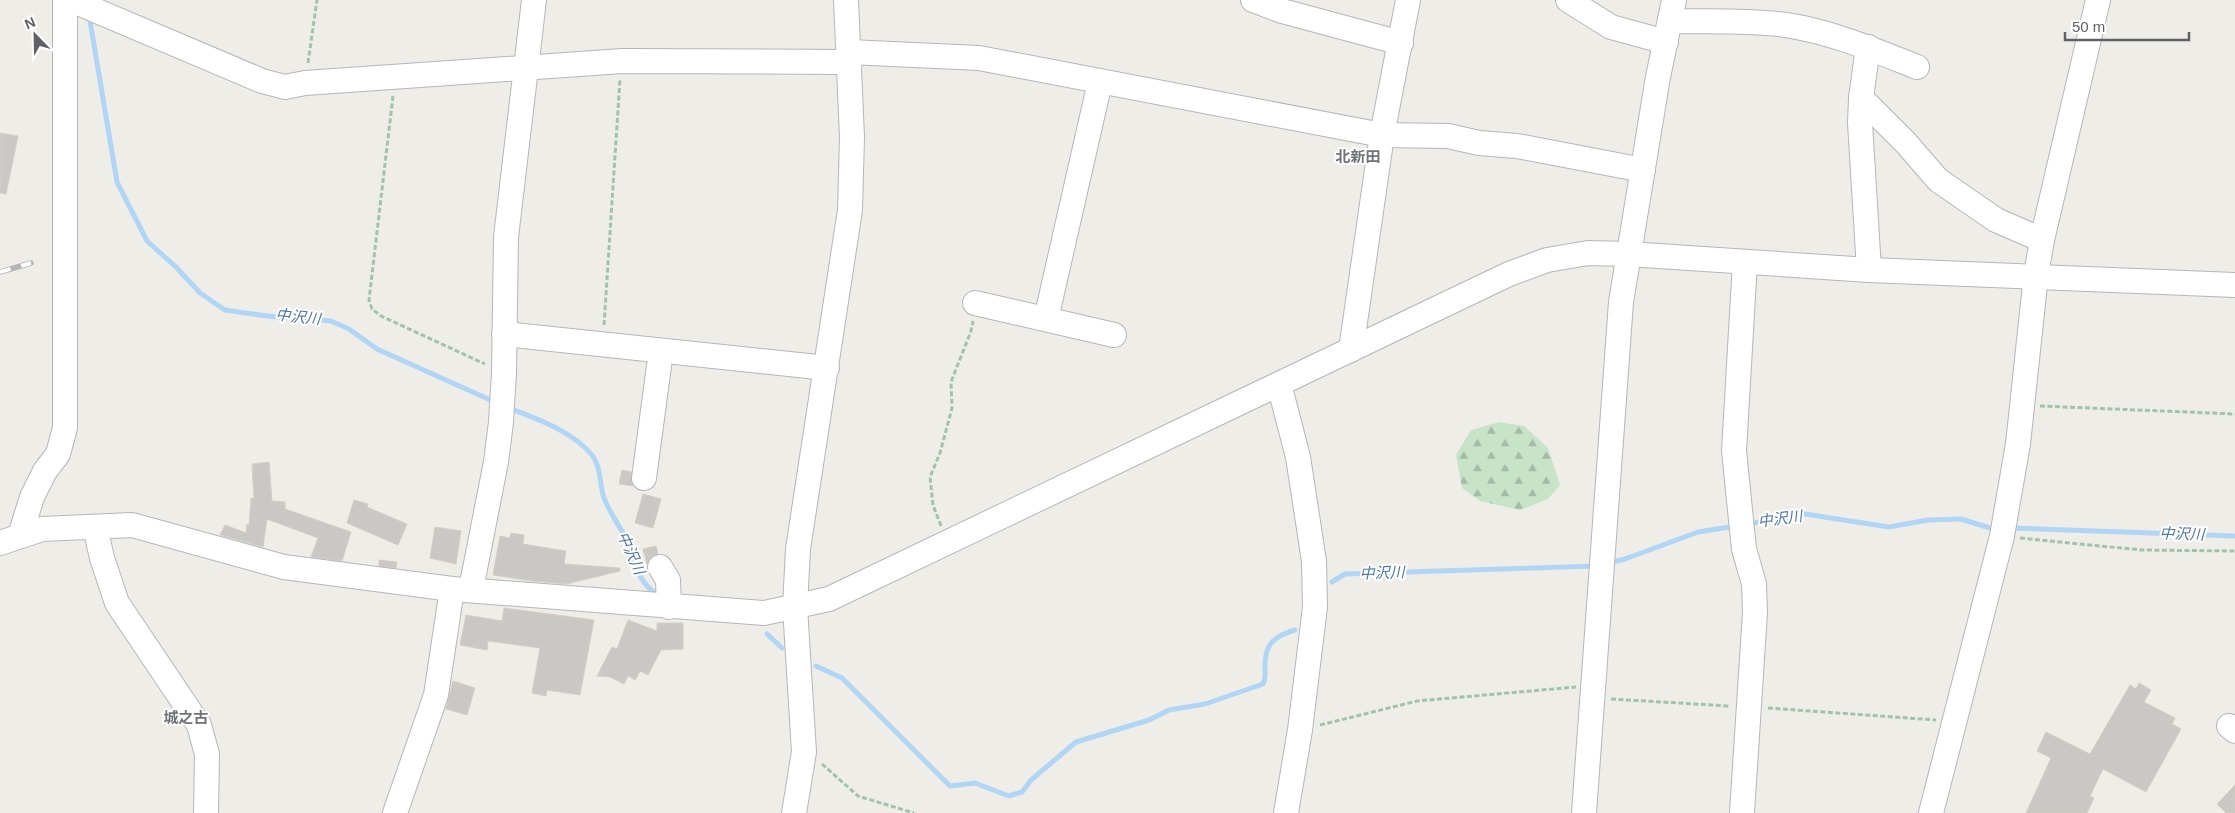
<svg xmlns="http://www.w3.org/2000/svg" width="2235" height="813" font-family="Helvetica,'Noto Sans JP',sans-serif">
<defs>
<pattern id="forest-firs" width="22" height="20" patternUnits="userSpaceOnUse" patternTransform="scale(1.25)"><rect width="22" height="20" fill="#c7e3c8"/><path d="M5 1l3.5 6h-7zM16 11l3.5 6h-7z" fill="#a5bba6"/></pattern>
</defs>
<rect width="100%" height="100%" fill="#efede7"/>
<path fill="url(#forest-firs)" d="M1499 422 1524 426 1548 448 1560 485 1548 499 1520 510 1480 501 1462 488 1456 455 1471 430Z"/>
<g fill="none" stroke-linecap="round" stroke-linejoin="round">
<g stroke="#b1d6f5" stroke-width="5">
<path d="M89 15 117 182 147 241 176 267 200 293 225 310 267 316 331 321 349 329 377 349 497 403"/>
<path d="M509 408C537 419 572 431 592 455 600 465 600 482 603 495 608 511 619 524 626 539 636 561 636 583 660 596"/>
<path d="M1747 524 1805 514 1889 527 1928 520 1961 519 1990 528H1997"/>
<path d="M2011 528 2235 536"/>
<path d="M1608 563 1625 559 1698 532 1736 526"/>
<path d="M1332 582 1345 574 1597 566"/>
<path d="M767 634 782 648"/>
<path d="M816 666 842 678 950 786 975 783 1009 796 1022 792 1031 780 1076 742 1149 720 1169 710 1205 704 1263 684C1266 679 1265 672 1265 665 1265 643 1275 636 1295 630"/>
</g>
</g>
<g fill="#cac8c4" stroke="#d3cfc6">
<path d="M0 133 18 136 6 194 0 193Z"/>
<path d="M269 462 272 501 285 502V509L351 532 342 561 311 557 318 538 267 519 263 547 220 535 225 525 246 533 247 524 249 525 251 498 254 499 252 464Z"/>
<path d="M622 470 631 472 633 486 619 484Z"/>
<path d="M643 494 661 499 653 528 635 523Z"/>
<path d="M354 500 368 504 367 507 407 524 398 545 347 523Z"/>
<path d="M435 527 461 531 456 564 430 558Z"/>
<path d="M511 533 524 535 523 544 566 551 564 564 620 568V571L566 584 532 581 493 575 500 536 510 538Z"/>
<path d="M656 546 658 554 652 556 647 564 643 549Z"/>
<path d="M379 560 397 562 396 568 379 566Z"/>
<path d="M504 608 594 620 580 695 547 690 546 696 532 693 540 648 488 641 487 650 460 645 466 615 502 621Z"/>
<path d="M628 620 657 631V623H683V649L661 650 648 675 640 671 635 680 628 676 624 684 610 677 597 676 612 647 617 649Z"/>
<path d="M453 681 475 688 467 715 446 709Z"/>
<path d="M2139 683 2151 690 2144 702 2175 718 2172 724 2181 729 2146 792 2103 769 2090 796 2094 798 2087 813H2026L2051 758 2037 751 2046 732 2090 754 2130 685 2136 689Z"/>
<path d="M2235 785V813H2226L2217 804Z"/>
</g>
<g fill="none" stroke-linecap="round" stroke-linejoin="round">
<g stroke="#b4b6ba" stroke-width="26">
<g id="minor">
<path d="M71 0 262 81 285 87 305 83 622 61 850 62"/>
<path d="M1253 0 1282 11 1401 43"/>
<path d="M1568 0 1611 27 1666 42"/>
<path d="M1670 21C1708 22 1748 20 1786 25 1832 32 1874 50 1917 67"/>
<path d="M1868 47 1861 98 1860 123 1869 270"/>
<path d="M849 52 979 58 1382 135 1448 136 1479 143 1517 146 1643 170"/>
<path d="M1861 98 1906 143 1938 180 1996 220 2042 240"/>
<path d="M975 303 1114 335"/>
<path d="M1046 319 1100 82"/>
<path d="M504 334 827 368"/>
<path d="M1351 350 1382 135 1408 0"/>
<path d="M1279 384 1298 457 1314 561 1315 607 1300 730 1286 813"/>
<path d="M644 478 661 351"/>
<path d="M95 527 102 558 117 603 199 725 207 754 206 813"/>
<path d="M20 536 32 497 45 471 58 454 65 428V0"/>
<path d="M0 543 42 529 132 525 284 567 452 589 764 613 829 599 1509 274 1547 260 1588 253 1628 254 1869 270 2235 285"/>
<path d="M660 567 668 580 669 607"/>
<path d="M471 589 496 462 501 422 504 373 506 237 534 0"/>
<path d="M2229 726 2235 731"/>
<path d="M395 813 436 695 452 589"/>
<path d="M794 813 804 752 795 607 798 549 850 210 852 137 846 0"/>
<path d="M1584 813 1621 302 1658 77 1674 0"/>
<path d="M1742 813 1755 612 1754 584 1744 549 1734 451 1745 262"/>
<path d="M1931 813 2002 536 2018 444 2036 275 2042 240 2098 0"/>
</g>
</g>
<g stroke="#a1c3ac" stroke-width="3" stroke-dasharray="5 2.5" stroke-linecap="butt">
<path d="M308 63 317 0"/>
<path d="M393 96 369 300 372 309 381 316 485 364"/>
<path d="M604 325 620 79"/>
<path d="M2040 406 2235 414"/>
<path d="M941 526 933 505 930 477 940 453 952 408 951 382 971 331 973 321"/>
<path d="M2020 538 2141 550 2235 551"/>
<path d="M1611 699 1729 706"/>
<path d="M1768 708 1936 720"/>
<path d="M1320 725 1417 701 1576 687"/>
<path d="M822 764 858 796 914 813"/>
</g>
<use href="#minor" stroke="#fff" stroke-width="24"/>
<g stroke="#b4b5b5" stroke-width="5.5">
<path id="rail" d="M0 272 31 263"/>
</g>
<use href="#rail" stroke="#fff" stroke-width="4" stroke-dasharray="11" stroke-linecap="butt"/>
</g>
<g text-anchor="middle" stroke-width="4" stroke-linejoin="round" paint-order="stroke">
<g font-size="15" font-weight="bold" fill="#707377" stroke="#fff">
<text x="1358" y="162">北新田</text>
<text x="186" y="723">城之古</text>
</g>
<g font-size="15" font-style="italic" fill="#4f77a6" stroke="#fff">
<text transform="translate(298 317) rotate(6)" y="5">中沢川</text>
<text transform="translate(1780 519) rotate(-8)" y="5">中沢川</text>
<text transform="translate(2182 534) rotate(2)" y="5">中沢川</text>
<text transform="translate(631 553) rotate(66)" y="5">中沢川</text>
<text transform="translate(1382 573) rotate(-2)" y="5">中沢川</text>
</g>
</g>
<g transform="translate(35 35) rotate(337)" stroke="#ffffff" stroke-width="4" paint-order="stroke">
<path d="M0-4L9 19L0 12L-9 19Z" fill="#5f6165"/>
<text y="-8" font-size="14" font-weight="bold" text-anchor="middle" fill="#5f6165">N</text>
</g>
<path d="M2065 32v8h124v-8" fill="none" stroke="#5f6165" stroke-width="2.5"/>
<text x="2072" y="32" font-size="15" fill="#5f6165" stroke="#ffffff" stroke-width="4" paint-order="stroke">50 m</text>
</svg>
